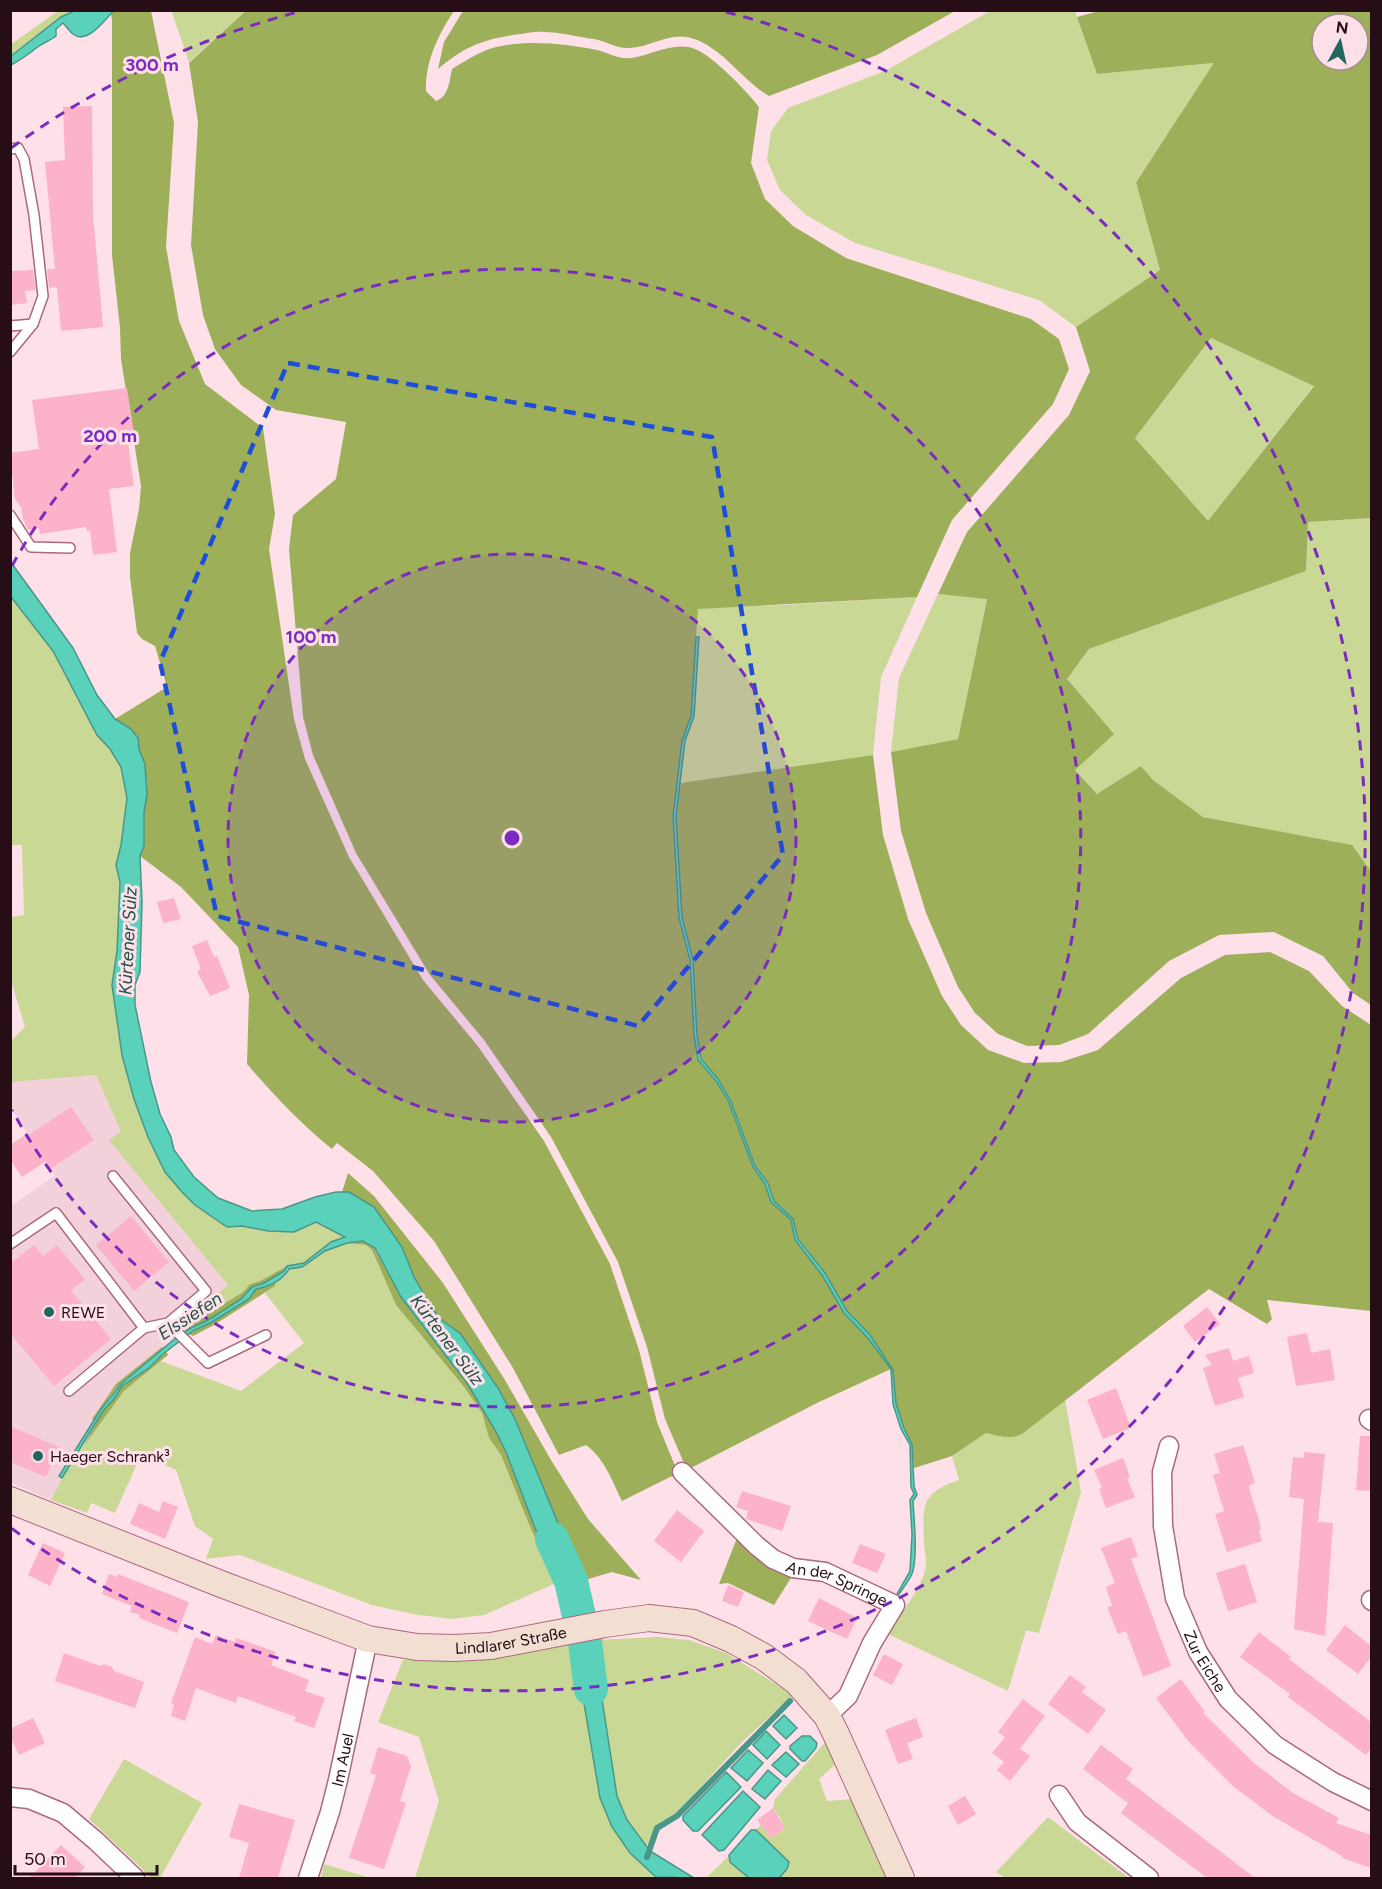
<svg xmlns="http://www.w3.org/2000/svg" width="1382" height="1889" font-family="Figtree,sans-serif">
<rect width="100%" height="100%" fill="#fee0e9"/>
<path fill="#f3d1db" d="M96 1075 121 1132 110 1140 228 1285 184 1322 183 1329 186 1331 164 1348 162 1347 116 1384 92 1419 94 1420 60 1475 62 1478 51 1500 11 1483V1206L55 1176 11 1108 10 1082Z"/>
<g fill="#c9d894">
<path d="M171 10 247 11 189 62Z"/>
<path d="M58 11H74L61 17 11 56 10 45Z"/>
<path d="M990 11H1075L1097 74 1215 63 1136 181 1160 270 1076 327 1039 300 855 243 806 215 780 190 767 160 771 131 788 108 885 71Z"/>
<path d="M1211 338 1314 385 1208 522 1135 438Z"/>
<path d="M1371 518V871L1352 845 1203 817 1153 780 1141 766 1097 794 1075 770 1067 679 1089 649 1306 571 1307 522Z"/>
<path d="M938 594 987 598 958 739 891 752 899 678Z"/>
<path d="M10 597 53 651 97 735 110 749 121 767 127 798 121 845 116 865 120 882 117 951 112 985 122 1055 134 1099 148 1137 165 1172 182 1192 227 1227 242 1226 268 1231 294 1232 316 1222 345 1237 331 1242 304 1263 287 1266 260 1281 250 1284 243 1292 183 1329V1322L228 1285 109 1140 121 1132 96 1075 11 1082V1041L25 1027 10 977 11 917 24 915 22 845H10Z"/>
<path d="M917 597 881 677 873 755 680 783 685 741 694 716 699 638 696 637 698 608 784 605Z"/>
<path d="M347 1243 366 1245 372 1250 396 1305 464 1387 482 1413 489 1438 501 1455 530 1527 556 1583 484 1615 451 1619 413 1614 372 1605 240 1555 206 1559 213 1539 195 1526 176 1470 141 1455 115 1513 91 1503 87 1513 51 1500 62 1478 79 1452 124 1391 161 1361 241 1391 304 1343 265 1293 275 1286V1281L285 1277 289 1269 302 1267 325 1251Z"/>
<path d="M1065 1399 1081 1492 1039 1633 1026 1630 1008 1691 886 1633C900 1615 922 1589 926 1566 927 1559 924 1550 924 1543 923 1504 920 1494 959 1480L952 1456 986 1433C999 1436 1010 1440 1022 1434Z"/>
<path d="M658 1637 689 1640 726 1653 793 1695 743 1741 646 1846 627 1820 617 1796 595 1654V1640Z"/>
<path d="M574 1644 600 1798 612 1827 630 1853 658 1878H415L439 1801 419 1737 378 1722 403 1660 443 1661Z"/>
<path d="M828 1739 839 1761 819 1779 827 1801 855 1799 889 1878H706L761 1825 771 1838 784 1829 780 1822 782 1821 773 1808 775 1799Z"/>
<path d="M124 1759 202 1803 160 1878H152L89 1819Z"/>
<path d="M1048 1817 1129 1878H1005L996 1872Z"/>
<path d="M324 1864 370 1878H321Z"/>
</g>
<g fill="#9eaf5a" fill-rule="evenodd">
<path d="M247 10 454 11C438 35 425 62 426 91L436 101C449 96 449 82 452 69 467 60 483 49 501 46 532 40 566 44 597 50 609 53 620 60 632 58 652 55 674 41 695 49 714 57 746 90 759 107L751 163 765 199 793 226 846 258 1031 319 1059 339 1069 369 1053 404 952 520 917 597 698 609 691 716 682 741 673 816 679 918 690 960 694 1035 698 1060 716 1081 728 1100 753 1167 765 1184 771 1202 791 1220 795 1240 822 1275 844 1313 867 1337 891 1369 819 1402 687 1470 665 1419 647 1347 618 1262 551 1137 484 1040 430 975 356 853 313 755 303 717 289 549 293 515 336 479 346 422 276 410 241 385 215 349 203 315 191 245 198 122 189 63Z"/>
<path d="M1103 10 1371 11V518L1308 522 1306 571 1089 649 1067 679 1114 734 1075 770 1097 794 1141 766 1153 780 1203 817 1352 845 1371 871V1005L1353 993 1323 956 1274 932 1219 935 1169 961 1088 1034 1059 1045 1027 1046 998 1034 975 1013 958 987 926 913 901 831 891 752 958 739 987 599 938 594 967 532 1069 415 1090 371 1076 327 1160 270 1136 182 1214 63 1097 74 1077 17ZM1322 24H1358V60H1322ZM1211 338 1314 386 1208 521 1135 438Z"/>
<path d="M114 11H151L174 123 166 247 179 321 205 384 263 428 275 514 269 549 294 719 305 759 349 857 423 980 477 1045 544 1141 610 1264 639 1350 657 1422 678 1473 622 1501C612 1481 605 1459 586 1445L559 1455 513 1368 434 1241 373 1171 337 1143 332 1149C301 1124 274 1095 247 1064L249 995 238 947 181 887 140 856 144 846V812L147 795 145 764 139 749 138 738 131 729 115 719 167 687 155 646 142 639 137 633 130 577V553L139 509 141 486 121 359 120 328 112 255V20L111 13Z"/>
<path d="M463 11V10L955 11 877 55 769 96C742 80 726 52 697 40 672 29 653 47 630 48 617 49 606 41 594 39 578 37 560 32 544 32 536 31 528 33 521 34 486 38 465 46 438 69L444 42Z"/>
<path d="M873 755 883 835 908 919 942 996 961 1025 988 1050 1024 1063 1061 1062 1098 1050 1181 978 1225 955 1270 952 1309 971 1342 1006 1371 1025V1311L1267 1300 1272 1319 1267 1324 1209 1289 1022 1434C1010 1440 999 1436 986 1433L952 1456 914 1468 912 1444 904 1428 896 1403 893 1370 870 1335 847 1311 825 1273 798 1238 793 1219 774 1201 768 1183 755 1166 730 1099 718 1079 701 1059 697 1035 693 960 682 917 676 816 680 783Z"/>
<path d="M348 1173 374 1196 443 1283 505 1380 551 1460 588 1519 641 1580 612 1572 582 1581 515 1419 460 1333 444 1322 433 1310 414 1277 402 1247 349 1192H342Z"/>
<path d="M363 1241 374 1248 401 1297 467 1383 495 1430 506 1452 535 1528 560 1581 556 1583 530 1527 501 1455 489 1438 482 1413 464 1387 396 1305 372 1250 366 1245 347 1243Z"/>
<path d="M287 1266 284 1271 264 1283 252 1287 241 1299 210 1319 186 1331 183 1329 243 1292 250 1284 260 1281Z"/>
<path d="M275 1281V1286L214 1325 193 1336 189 1334 212 1322 249 1299 256 1289 266 1287Z"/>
<path d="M162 1347 164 1348C151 1360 136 1370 123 1382 112 1392 102 1407 94 1420L92 1419 116 1384Z"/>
<path d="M166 1351 168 1355 124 1391 83 1447 103 1411 114 1399 122 1386 149 1368Z"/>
<path d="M739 1533 794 1573 774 1605 728 1583 719 1584Z"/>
</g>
<g fill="#5ad1ba" stroke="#4a9689" stroke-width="1.5">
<path d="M74 11H114C106 17 88 46 73 34 69 31 66 26 63 23L56 29V36C51 40 45 42 39 46 30 53 21 60 11 65V56L61 17Z"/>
<path d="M10 561 73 648 97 695 115 719 131 729 138 738 139 749 145 764 147 795 144 812V846L140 856 142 902 140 972 135 985V1005L151 1082 160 1114 171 1137 174 1150 194 1177 218 1198 252 1211 282 1209 315 1197 336 1192H349L374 1207 402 1247 414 1277 433 1310 444 1322 460 1333 498 1388 515 1419 582 1581H560L535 1528 506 1452 495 1430 467 1383 401 1297 375 1248 363 1241 347 1243 325 1251 302 1267 289 1269C283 1280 269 1287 256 1289L249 1299 212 1322 193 1331 163 1354 149 1368 122 1386 114 1399 103 1411 62 1478 59 1476 101 1409 122 1383 177 1337 191 1328 210 1319 241 1299 252 1287 264 1283 284 1271 287 1266 304 1263 331 1242 345 1237 316 1222 294 1232 268 1231 242 1226 227 1227 195 1205 182 1192 165 1172 148 1137 134 1099 122 1055 112 985 117 951 120 882 116 865 121 845 127 798 121 767 110 749 97 735 53 651 11 597Z"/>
<path d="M696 637H699L694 716 685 741 676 816 682 917 693 960 697 1035 701 1059 718 1079 730 1099 755 1166 768 1183 774 1201 793 1219 798 1239 825 1273 847 1311 870 1335 893 1370 896 1403 904 1428 912 1444 914 1486 917 1495 913 1501C914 1519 918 1558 912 1574 908 1582 904 1587 899 1594H897L910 1571 912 1534 910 1500 914 1494 911 1487 910 1445 901 1429 893 1404 891 1369 867 1337 844 1313 822 1275 795 1240 791 1220 771 1202 765 1184 753 1167 728 1100 716 1081 698 1060 694 1035 690 960 679 918 673 816 682 741 691 716Z"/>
<path d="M595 1640V1654L617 1796 627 1820 650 1851 694 1878 656 1877 630 1853 612 1827 600 1798 574 1644Z"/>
<path d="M784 1715 797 1728 786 1739 773 1726Z"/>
<path d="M766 1731 780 1745 767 1759 753 1745Z"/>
<path d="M802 1736H810L817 1743 816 1748 805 1761H802L790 1749V1746Z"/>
<path d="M748 1750 763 1763 747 1781 731 1768Z"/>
<path d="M786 1752 799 1764 786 1777 772 1765Z"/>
<path d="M768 1770 781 1781 765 1799 752 1789Z"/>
<path d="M726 1772 741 1787 698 1831H693L683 1820V1816Z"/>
<path d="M743 1791 760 1807 724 1850 719 1851 702 1835Z"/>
<path d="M751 1830H756L789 1862 787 1869 779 1878H749L730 1862 729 1855Z"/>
</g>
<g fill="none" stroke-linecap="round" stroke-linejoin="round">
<path stroke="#4a9689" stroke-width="6" d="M647 1857 657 1828 677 1816 790 1701"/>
<path stroke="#5ad1ba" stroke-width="34" d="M552 1539 571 1581 585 1642 591 1689"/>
</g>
<g fill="#fcb2c9">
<path d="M92 106 93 215 103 327 61 331 57 287 49 288 47 269H55L45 162 65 160 63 107Z"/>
<path d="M33 270 36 290 25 291 27 303 10 305V271Z"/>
<path d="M127 388 135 440 128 442 134 486 109 489 117 552 93 555 90 531H87L86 527 40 534 39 528 28 530 23 519 21 507 15 499 10 453 39 449 32 400Z"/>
<path d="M174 898 181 919 163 923 157 902Z"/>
<path d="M207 940 214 957 217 956 230 988 210 996 197 971 201 969 192 946Z"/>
<path d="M71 1107 94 1140 50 1169 46 1161 22 1177 10 1159V1145L27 1134 29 1135Z"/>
<path d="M131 1216 169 1262 134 1291 96 1245Z"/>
<path d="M34 1245 43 1256 57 1245 85 1279 71 1290 111 1339 54 1386 10 1333V1264Z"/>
<path d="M1207 1307 1220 1324 1195 1342 1183 1326Z"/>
<path d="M1307 1333 1311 1353 1330 1349 1335 1380 1296 1386 1287 1337Z"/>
<path d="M1229 1348 1233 1361 1249 1356 1254 1373 1238 1378 1244 1397 1215 1406 1203 1368 1212 1365 1205 1355Z"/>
<path d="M1116 1388 1131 1428 1103 1439 1087 1400Z"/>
<path d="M10 1426 59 1447 46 1477 10 1462Z"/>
<path d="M1360 1436H1371V1491L1356 1490Z"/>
<path d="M1243 1445 1255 1483 1250 1485 1249 1488 1259 1520 1261 1530 1259 1531 1262 1541 1227 1552 1215 1514 1224 1511 1213 1475 1220 1473 1214 1454Z"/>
<path d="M1304 1452 1325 1454 1318 1522 1333 1523 1325 1636 1294 1629 1304 1499 1289 1497 1293 1457 1304 1458Z"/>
<path d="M1123 1458 1130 1477 1127 1478 1135 1497 1106 1508 1099 1489 1102 1488 1094 1470Z"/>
<path d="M742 1491 791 1506 782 1531 746 1519 748 1511 736 1507Z"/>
<path d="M163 1501 178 1507 165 1539 130 1524 139 1503 159 1512Z"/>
<path d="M677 1510 704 1531 681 1562 654 1541Z"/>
<path d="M1131 1537 1138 1556 1131 1559 1171 1666 1143 1677 1126 1631 1118 1634 1107 1607 1112 1606 1106 1587 1115 1583 1101 1548Z"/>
<path d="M43 1543 65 1553 50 1586 28 1575Z"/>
<path d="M860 1544 886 1554 877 1573 852 1563Z"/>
<path d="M1245 1564 1257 1602 1228 1611 1216 1573Z"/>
<path d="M109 1574 117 1577 118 1574 189 1602 177 1633 139 1618 140 1615 130 1612 132 1606 102 1594Z"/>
<path d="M728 1585 744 1592 738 1607 722 1601Z"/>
<path d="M819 1598 857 1618 847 1639 808 1621Z"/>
<path d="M1345 1625 1371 1646V1657L1358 1674 1326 1650Z"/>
<path d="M1259 1632 1291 1657 1289 1659 1371 1722V1748L1366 1755 1288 1697 1290 1694 1240 1657Z"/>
<path d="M216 1635 235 1642 236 1638 276 1652 271 1665 309 1680 305 1691 325 1698 314 1728 294 1721 296 1717 238 1696 236 1703 196 1688 185 1721 171 1716 174 1705 171 1703 195 1637 212 1644Z"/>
<path d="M64 1653 100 1666 104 1664 112 1667 114 1671 144 1682 135 1708 55 1681Z"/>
<path d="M884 1654 903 1664 892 1685 873 1675Z"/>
<path d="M1070 1675 1086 1687 1082 1692 1106 1710 1088 1734 1048 1704Z"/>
<path d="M1181 1679 1205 1712 1203 1713 1254 1763 1293 1793 1339 1818 1336 1823 1371 1835V1868L1342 1858V1856L1274 1817 1234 1787 1189 1742 1156 1698Z"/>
<path d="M1023 1699 1045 1716 1020 1749 1030 1756 1010 1781 997 1770 1004 1762 992 1753 1005 1737 998 1732Z"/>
<path d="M33 1718 45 1743 19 1755 10 1736V1729Z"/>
<path d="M916 1718 923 1737 907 1743 913 1759 898 1764 885 1730Z"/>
<path d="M1101 1745 1133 1769 1126 1779 1255 1878H1207L1121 1813 1128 1803 1083 1769Z"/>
<path d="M378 1747 407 1756 411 1766 400 1801 406 1803 384 1869 349 1858 376 1775 370 1773Z"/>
<path d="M965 1796 976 1814 958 1825 948 1806Z"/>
<path d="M239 1804 295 1820 278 1878H239L249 1843 229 1837Z"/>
<path d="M773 1808 785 1828 771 1838 757 1820Z"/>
<path d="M61 1845 85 1867 75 1878H29Z"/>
</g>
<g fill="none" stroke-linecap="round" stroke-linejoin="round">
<g stroke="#ab697f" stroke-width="12">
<g id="lane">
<path d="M10 149 18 148 24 159 34 215 43 296 33 324 10 352"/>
<path d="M10 326 33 324"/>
<path d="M10 515 31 547 70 548"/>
<path d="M10 1244 56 1213 144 1328 168 1323 206 1291 113 1176"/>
<path d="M168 1323 208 1363 266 1335"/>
<path d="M69 1391 144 1328"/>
</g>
</g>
<g stroke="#ab697f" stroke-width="21">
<g id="street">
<path d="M1369 1419 1372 1421"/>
<path id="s1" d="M1169 1446 1162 1472 1163 1526 1175 1598 1198 1652 1228 1699 1275 1745 1333 1782 1372 1801"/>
<path id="s2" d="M682 1472 757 1546 773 1559 793 1568 825 1572 895 1605 872 1643 848 1696 827 1716"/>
<path d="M1371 1600 1372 1601"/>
<path d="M1059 1795 1077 1822 1149 1878"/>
<path d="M10 1797 29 1799 63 1813 96 1841 135 1878"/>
<path id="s3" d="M308 1878 330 1812 338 1780 368 1639"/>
</g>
</g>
<g stroke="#ab697f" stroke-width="28">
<g id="secondary">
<path id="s4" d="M10 1500 221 1584 368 1639 417 1647 454 1648 491 1646 605 1624 649 1618 693 1623 731 1639 764 1657 796 1681 827 1716 836 1734 901 1878"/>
</g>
</g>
<use href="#lane" stroke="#fff" stroke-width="9"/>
<use href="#street" stroke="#fff" stroke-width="18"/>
<use href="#secondary" stroke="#f2dfd1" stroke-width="26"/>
</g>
<path fill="none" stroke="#1d4ed8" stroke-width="4.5" stroke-dasharray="12 8" stroke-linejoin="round" d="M288 363 712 437 783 855 638 1026 217 916 160 662Z"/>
<circle cx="512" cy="838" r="284" fill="#7b2cbf" fill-opacity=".12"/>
<g fill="none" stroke="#7b2cbf" stroke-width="3" stroke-dasharray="10 8">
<circle cx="512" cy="838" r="284"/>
<path d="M12 566A569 569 0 1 1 12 1110"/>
<path d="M11 148A853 853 0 0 1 298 12M726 12A853 853 0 1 1 11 1528"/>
</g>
<g fill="#22675b" stroke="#fee0e9" stroke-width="2">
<circle cx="49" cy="1312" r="6"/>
<circle cx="38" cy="1456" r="6"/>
</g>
<g text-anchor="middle" stroke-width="6" stroke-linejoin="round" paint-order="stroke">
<g font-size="16" fill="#260d16" stroke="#fee0e9" text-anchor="start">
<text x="61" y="1318">REWE</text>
<text x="50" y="1462">Haeger Schrank³</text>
</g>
<g font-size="16" fill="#260d16" stroke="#fee0e9">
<text dy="6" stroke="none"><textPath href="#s2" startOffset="195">An der Springe</textPath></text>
<text dy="6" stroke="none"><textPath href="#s4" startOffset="528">Lindlarer Straße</textPath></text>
<text dy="6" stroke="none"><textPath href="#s1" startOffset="224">Zur Eiche</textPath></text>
<text dy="6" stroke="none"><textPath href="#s3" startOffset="123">Im Auel</textPath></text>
</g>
<g font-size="18" font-style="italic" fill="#1d5046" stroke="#fee0e9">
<text transform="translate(128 941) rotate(-87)" y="6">Kürtener Sülz</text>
<text transform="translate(190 1316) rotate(-33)" y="6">Elssiefen</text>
<text transform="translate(447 1340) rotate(53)" y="6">Kürtener Sülz</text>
</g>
</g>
<circle cx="512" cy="838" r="9" fill="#7b2cbf" stroke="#fee0e9" stroke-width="3"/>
<g font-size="18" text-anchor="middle" font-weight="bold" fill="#7b2cbf" stroke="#fee0e9" stroke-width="6" stroke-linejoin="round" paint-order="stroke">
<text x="152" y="71">300 m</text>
<text x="110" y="442">200 m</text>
<text x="311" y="643">100 m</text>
</g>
<rect width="1382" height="1889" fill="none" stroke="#260d16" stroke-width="24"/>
<g transform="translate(1340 42) rotate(8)"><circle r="28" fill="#fee0e9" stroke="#a88c95" stroke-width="1.5"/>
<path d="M0-4.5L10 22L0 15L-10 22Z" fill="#22675b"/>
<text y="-9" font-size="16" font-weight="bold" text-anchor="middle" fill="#260d16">N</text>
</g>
<path d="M15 1865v9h142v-9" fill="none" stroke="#260d16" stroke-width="3"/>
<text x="24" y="1865" font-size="18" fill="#260d16" stroke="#fee0e9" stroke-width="4.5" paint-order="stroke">50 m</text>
</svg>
